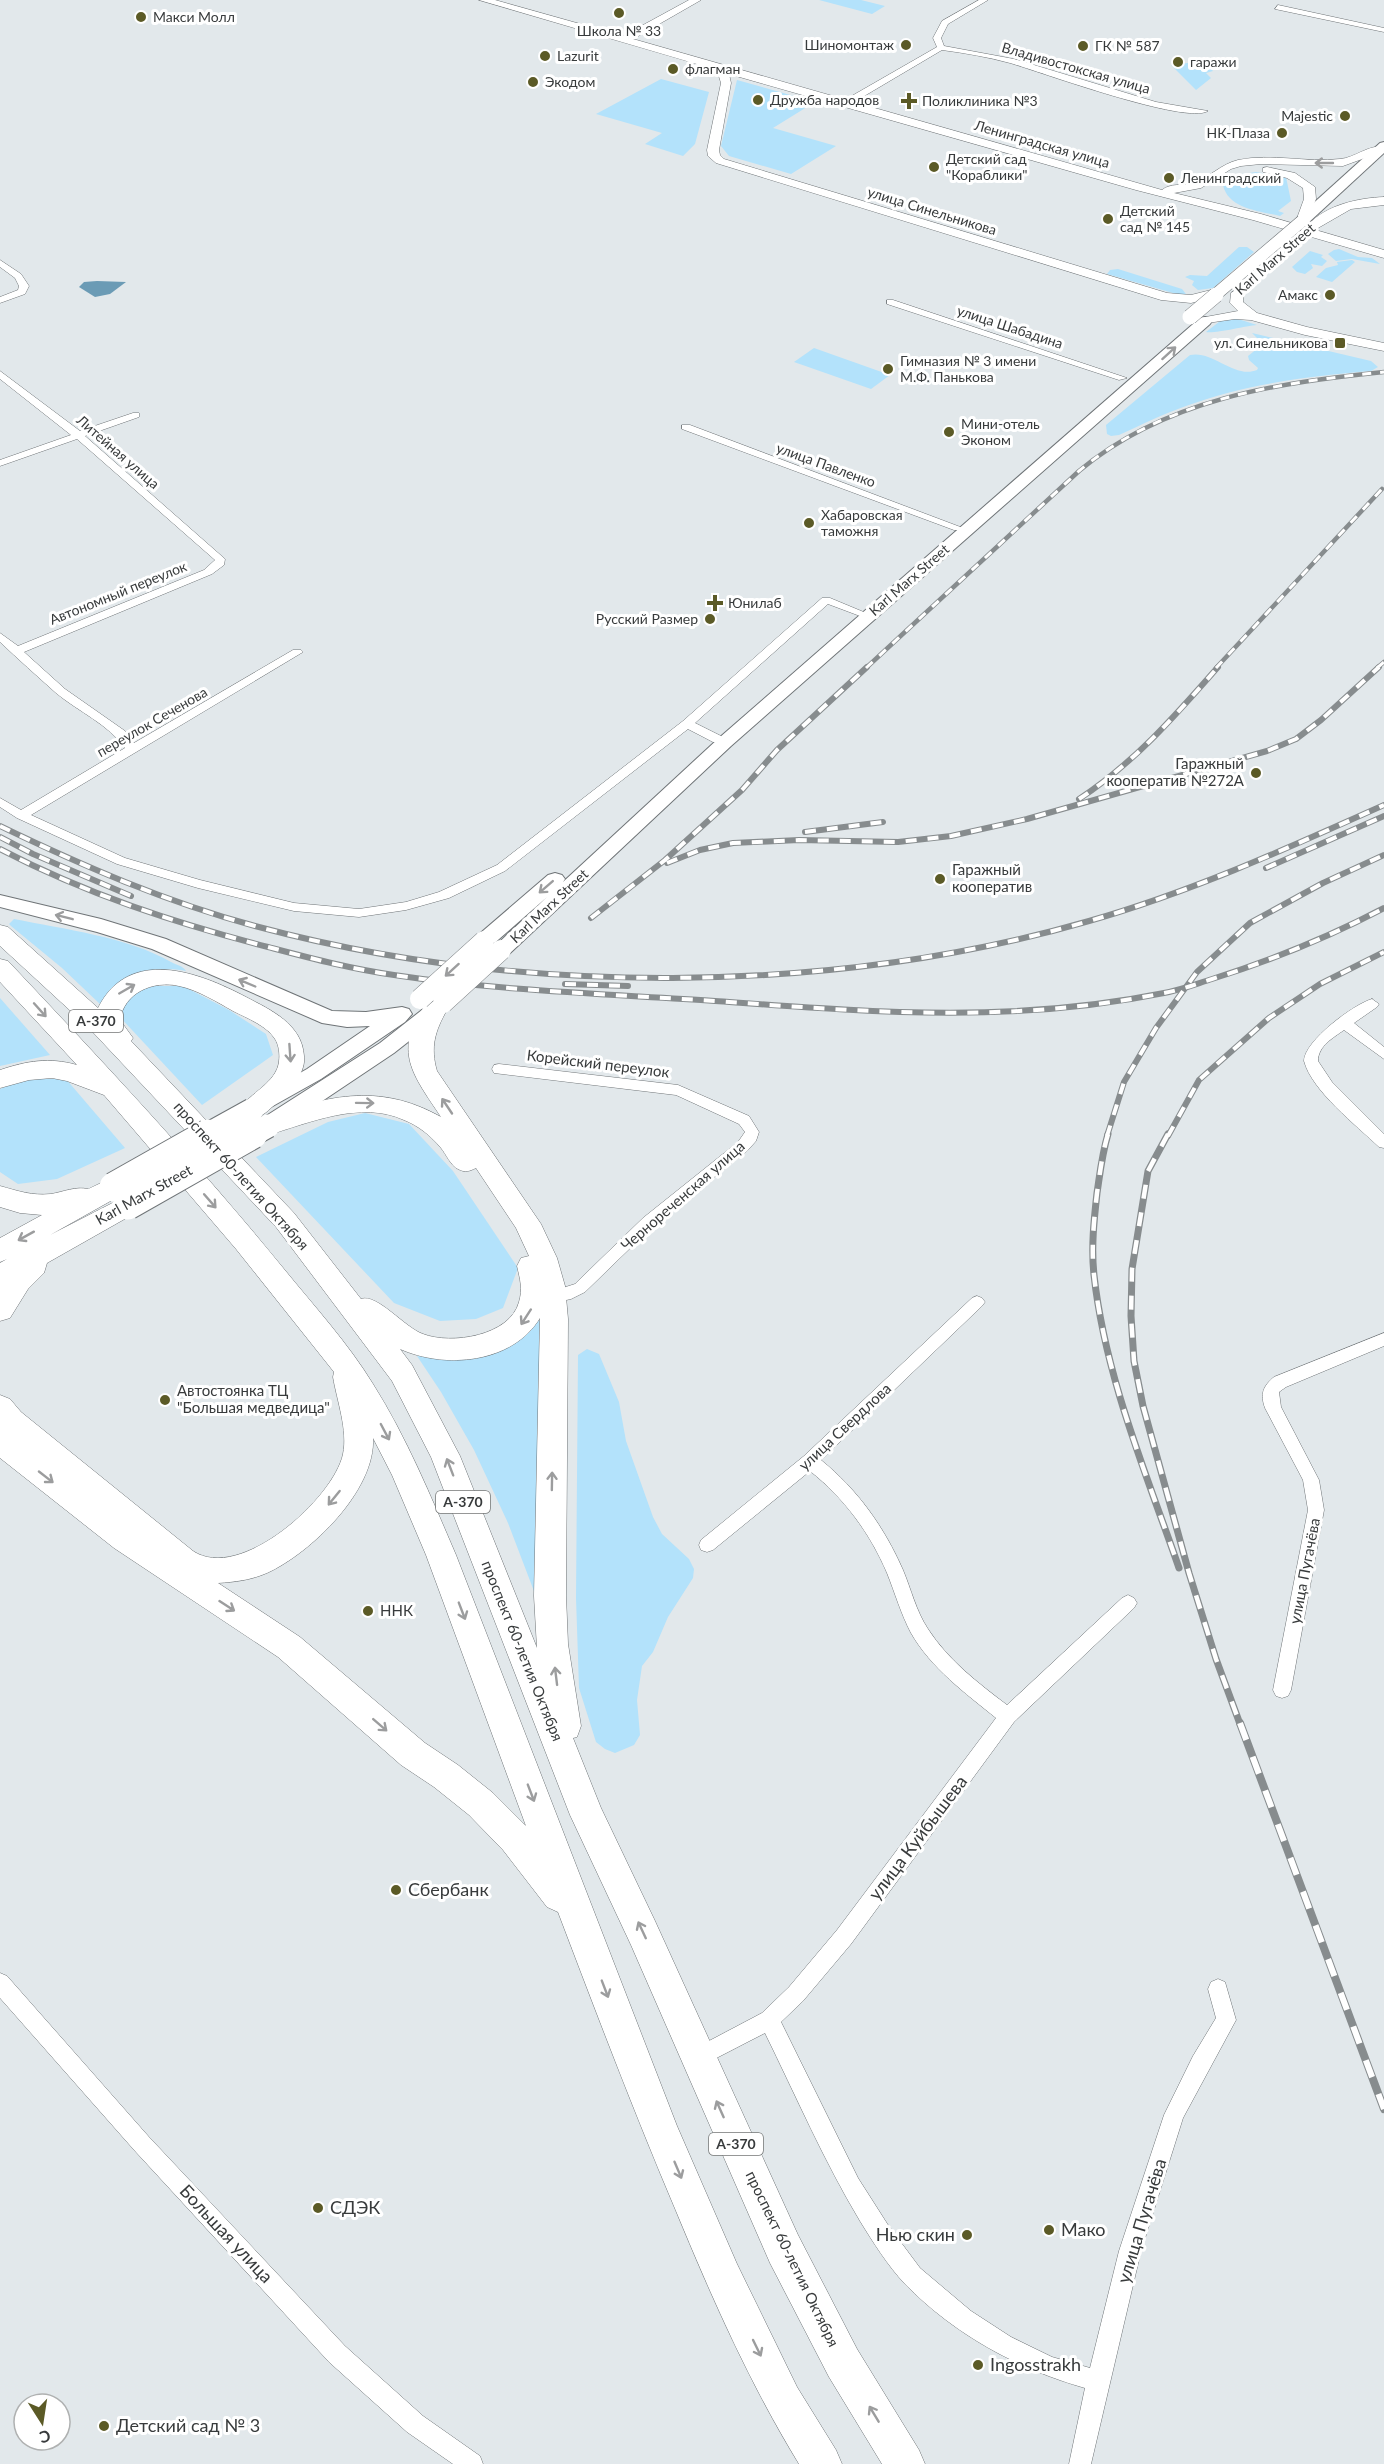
<svg xmlns="http://www.w3.org/2000/svg" width="1384" height="2464" font-family="Lato,sans-serif">
<rect width="100%" height="100%" fill="#e2e8eb"/>
<g fill="#b3e2fb">
<path d="M819 0H861L885 6 872 14Z"/>
<path d="M1204 61 1213 71 1206 73 1211 78 1196 90 1171 65Z"/>
<path d="M661 79 709 92 695 144 683 156 645 144 662 133 596 114Z"/>
<path d="M737 80 815 102 773 128 836 146 791 174 729 156 721 146Z"/>
<path d="M1256 172 1286 177 1291 201 1278 211 1284 213 1280 216C1260 211 1228 209 1223 185L1235 175Z"/>
<path d="M1239 247H1247L1254 252 1213 288 1198 290 1192 285 1194 281 1185 277 1190 275 1207 276Z"/>
<path d="M1339 249 1358 257 1372 258 1380 264 1352 259 1336 261 1328 254 1334 250Z"/>
<path d="M1310 251 1323 255 1321 257 1327 261 1322 266 1311 264 1313 268 1305 274 1297 272 1292 267Z"/>
<path d="M1352 260 1355 262 1332 282 1316 277 1326 268 1338 265 1337 262Z"/>
<path d="M1118 269 1182 289 1186 294 1180 295 1107 274 1110 270Z"/>
<path d="M1224 318H1235L1257 325C1245 326 1214 334 1206 332Z"/>
<path d="M1252 333 1371 361 1378 367 1371 371C1310 376 1245 384 1186 406 1163 414 1141 425 1119 435L1111 436 1107 434 1106 425 1190 355C1213 350 1234 379 1257 370L1258 368 1249 360 1248 356 1263 344Z"/>
<path d="M814 348 890 375 871 389 794 362Z"/>
<path d="M14 919C63 929 128 937 171 962 178 966 182 965 186 971 148 963 130 984 101 1005L62 968 11 926 9 924Z"/>
<path d="M153 986H183L229 1010 266 1034 273 1055 202 1105 118 1015 131 994Z"/>
<path d="M0 998 50 1055 0 1066Z"/>
<path d="M23 1079H66L125 1148 57 1179 18 1184 0 1172V1089Z"/>
<path d="M365 1113 409 1124 453 1171 518 1268 503 1308 476 1319 440 1321 394 1303 256 1157 328 1122Z"/>
<path d="M544 1319 537 1599 508 1523 474 1450 441 1392 417 1356 434 1357Z"/>
<path d="M587 1349 599 1354 619 1402 626 1441 653 1517 662 1534 689 1559 694 1569 693 1578 668 1617 653 1652 642 1666 637 1700 640 1735 634 1745 615 1753 605 1749 596 1742 579 1688 576 1598 578 1355Z"/>
</g>
<path fill="#6b9bb5" d="M97 281 126 282 110 294 95 297 79 287 84 282Z"/>
<g fill="none" stroke-linecap="round" stroke-linejoin="round">
<g stroke="#6f7477" stroke-width="1">
<g id="street">
<path d="M979 0H988L948 24 941 38 944 46 1014 59 1156 102 1208 111C1186 125 1041 72 1010 63 988 57 965 53 942 50L849 105H843V101L937 47 933 38 942 21Z"/>
<path d="M1278 5 1384 28V32L1275 9Z"/>
<path d="M0 260 21 274 29 286 25 294 0 303V297L18 290 19 286 15 278 0 267Z"/>
<path d="M887 300H893L1127 378 1119 380 887 304Z"/>
<path d="M0 371 80 431 133 413H139V417L85 436 225 559 224 565 212 574 24 652 65 689 125 731 134 743 293 650H301L303 652 31 815 125 858 200 880 294 903 359 909 406 902 439 892 497 865 683 721 822 598H830L866 613 860 616 828 604 695 723 721 736V742H713L688 729 505 871 449 898 406 910 359 917 294 911 198 888 117 864 17 818 0 807V798L21 810 125 748C108 724 79 712 56 693 37 676 18 659 0 642V633L18 646 204 570 215 560 77 439 0 466V460L71 435 0 379Z"/>
<path d="M682 425H690L963 528 962 530H954L682 429Z"/>
<path d="M1372 999 1379 1004 1377 1007 1354 1023 1384 1047V1059L1344 1030C1333 1038 1318 1046 1318 1061L1332 1082 1384 1134V1148L1379 1147C1356 1125 1312 1091 1304 1061 1304 1041 1354 1004 1372 999Z"/>
<path d="M499 1064 678 1085 749 1116 759 1132 756 1141 748 1150 653 1226 585 1292 571 1299 552 1303 547 1301 544 1297 547 1293 575 1284 643 1218 738 1142 745 1132 739 1124 676 1095 494 1073 492 1069 494 1065Z"/>
<path d="M977 1296 982 1298 985 1302 982 1306 821 1460C858 1490 884 1527 903 1570 911 1589 916 1611 928 1629 948 1660 978 1683 1007 1705L1122 1598 1128 1595 1134 1598 1137 1603 1134 1608 1014 1722 851 1944 803 2001 781 2022 858 2178 888 2225 920 2268 971 2311 1011 2337 1052 2357 1090 2368 1119 2251 1164 2115 1193 2056 1216 2018 1208 1989 1211 1982 1218 1979 1225 1982 1236 2020 1183 2118 1141 2251 1091 2464H1069L1085 2388C1018 2369 955 2335 905 2284 888 2266 873 2242 860 2221 824 2161 796 2096 765 2033L697 2068 690 2065 687 2058 690 2051 762 2013 789 1987 837 1930 996 1718C965 1693 931 1668 911 1633 901 1614 895 1593 887 1573 870 1533 844 1498 810 1471L713 1550 707 1552 701 1550 699 1545 701 1540 804 1456 972 1298Z"/>
<path d="M1384 1333V1346L1286 1387 1279 1392 1281 1407 1319 1480 1324 1510 1291 1690 1288 1696 1282 1698 1276 1696 1273 1690 1308 1510 1303 1480 1265 1408C1260 1394 1263 1386 1274 1377Z"/>
<path d="M0 1973 7 1976 149 2137 345 2346 423 2416 480 2456 483 2464H453L407 2432 329 2362 135 2151 0 1998Z"/>
</g>
</g>
<g stroke="#6f7477" stroke-width="1">
<g id="secondary">
<path d="M479 0H495L623 36 689 0H701L633 39 1162 190C1170 183 1183 186 1193 183 1209 178 1221 164 1238 160 1272 153 1306 163 1340 159 1355 158 1369 144 1384 147V151L1343 166 1261 164 1241 166 1231 169 1201 188 1174 193 1261 214 1384 250V258L1253 220 1136 190 729 74 731 83 719 150 720 155 724 159 1167 293 1191 295 1215 289 1221 293 1219 296 1191 303 1161 300 716 163 708 156 707 150 721 83 717 70Z"/>
<path d="M1267 167 1295 173 1315 187 1316 199 1306 224H1298L1296 221 1304 199 1303 188 1287 178 1263 172V168Z"/>
<path d="M1384 197V205L1351 209 1318 228 1314 229 1308 225C1326 205 1358 198 1384 197Z"/>
<path d="M1237 289 1243 293V302L1257 313 1307 327 1384 343V351L1305 335 1251 320 1235 319 1200 324 1199 321 1200 318 1238 311 1230 303 1231 293Z"/>
</g>
</g>
<g stroke="#6f7477" stroke-width="2">
<g id="primary">
<path d="M1384 142V153L1307 224H1297L1296 221 1297 218 1380 143Z"/>
<path d="M1205 317 1210 318 1212 321 1210 324 731 746 508 955 501 957 494 955 491 950 547 897 491 946 484 948 477 946 474 941 477 936 548 875 555 873 562 875 565 879 563 882 719 738 1200 318Z"/>
<path d="M0 895 101 919 166 939 332 1011 366 1012 402 1007 409 1009 412 1014 405 1022 321 1079 264 1111 256 1108 253 1103 256 1098 307 1069 370 1026 347 1027 322 1023 152 949 97 932 0 907Z"/>
<path d="M434 1004 441 1006 444 1011 441 1016 394 1053 282 1128 274 1130 266 1128 263 1122 266 1116 380 1043 427 1006Z"/>
</g>
</g>
<g stroke="#6f7477" stroke-width="1">
<g id="highway">
<path d="M0 925 8 927 98 1008C129 946 199 972 246 997 271 1010 302 1024 304 1056 306 1072 292 1088 281 1098 269 1110 260 1122 243 1117L239 1110C249 1093 277 1083 279 1061 280 1055 279 1045 275 1039 267 1026 247 1018 233 1011 217 1002 198 990 179 986 153 980 124 993 120 1020L133 1038 131 1041 294 1213 361 1299C377 1293 405 1328 423 1334 451 1345 510 1336 519 1302 523 1289 520 1279 517 1266L521 1258 529 1256 516 1228 476 1168C470 1171 465 1173 458 1169 451 1166 446 1154 441 1148 431 1136 419 1126 404 1120 361 1100 309 1123 268 1135L259 1133 255 1126 259 1119C325 1097 377 1081 441 1117 413 1075 392 1051 426 1004L435 1001 444 1004 447 1010C435 1031 430 1047 437 1071L541 1224 557 1258 565 1286 568 1319 566 1596 568 1644 581 1726 577 1737 573 1738 601 1808 655 1921 798 2235 857 2349 919 2450 925 2464H882L829 2377 770 2263 631 1945 570 1815 431 1457 392 1381 276 1227 88 1027 0 946ZM540 1318 534 1596 537 1648 460 1456 412 1365 400 1349C445 1369 512 1364 540 1318Z"/>
<path d="M0 959 8 961C103 1062 197 1162 284 1269 314 1306 348 1343 373 1384 407 1438 431 1497 456 1555L677 2126 737 2264 797 2387 836 2450 842 2464H799C750 2384 712 2298 676 2211 634 2112 596 2012 558 1912L547 1907 503 1850 469 1815 434 1787 401 1765 278 1657 114 1548 0 1458V1395L10 1399 21 1412 193 1551C240 1583 334 1498 343 1454 348 1430 337 1401 333 1377L334 1372 236 1249 104 1095 67 1081 52 1078 29 1080 0 1088V1070C27 1061 49 1057 77 1065L0 982ZM373 1438 392 1475 426 1555 526 1826 493 1793 458 1765 425 1743 300 1637 218 1583C235 1582 251 1580 267 1573 311 1553 376 1490 373 1438Z"/>
<path d="M114 1177 123 1180 127 1187 123 1194 50 1235 128 1195 137 1198 141 1205 137 1212 47 1263 44 1273 28 1289 10 1318 0 1321V1263L7 1259 0 1262V1238L42 1215 20 1213 0 1207V1186C18 1191 32 1196 51 1194 63 1192 76 1186 88 1189Z"/>
</g>
</g>
<use href="#street" fill="#fff" fill-rule="evenodd"/>
<use href="#secondary" fill="#fff" fill-rule="evenodd"/>
<use href="#primary" fill="#fff" fill-rule="evenodd"/>
<use href="#highway" fill="#fff" fill-rule="evenodd"/>
<g stroke="#878c8e" stroke-width="4.5">
<g id="rail-far3">
<path d="M866 668 1079 471C1165 399 1276 383 1384 372"/>
<path d="M1216 668 1382 489"/>
<path d="M1377 668 1384 662"/>
</g>
</g>
<g stroke="#878c8e" stroke-width="6">
<g id="rail-far2">
<path d="M1079 799C1134 763 1175 716 1218 667"/>
<path d="M0 826C83 866 166 902 255 926 516 996 829 996 1089 921 1191 892 1288 848 1384 805"/>
<path d="M805 832 883 822"/>
<path d="M0 837 33 854 131 896"/>
<path d="M0 849C86 894 175 923 268 947 310 958 351 969 394 975 500 991 608 994 715 1001 870 1012 1010 1024 1164 993 1181 990 1196 984 1212 979 1272 960 1329 937 1384 908"/>
<path d="M667 863 700 850 733 843 799 840 898 842 951 836 1027 819 1267 751 1296 739 1321 720 1379 667"/>
<path d="M1266 868 1384 816"/>
<path d="M591 918 665 860 742 790 777 750 867 667"/>
<path d="M565 984 628 986"/>
<path d="M1107 1136 1124 1082 1156 1028 1197 972 1250 923 1323 883 1384 855"/>
<path d="M1168 1136 1199 1080 1269 1018 1320 984 1384 952"/>
</g>
</g>
<g stroke="#878c8e" stroke-width="7">
<g id="rail-far1">
<path d="M1108 1134C1102 1154 1100 1173 1097 1193 1094 1220 1091 1247 1094 1275 1105 1376 1146 1473 1179 1568"/>
<path d="M1168 1134 1148 1171 1132 1269 1131 1316 1134 1361 1143 1406 1189 1573 1216 1659 1240 1724"/>
</g>
</g>
<g stroke="#878c8e" stroke-width="8">
<path id="rail" d="M1240 1723 1384 2109"/>
</g>
<use href="#rail-far3" stroke="#fff" stroke-width="3" stroke-dasharray="9" stroke-linecap="butt"/>
<use href="#rail-far2" stroke="#fff" stroke-width="4" stroke-dasharray="11" stroke-linecap="butt"/>
<use href="#rail-far1" stroke="#fff" stroke-width="4.5" stroke-dasharray="14" stroke-linecap="butt"/>
<use href="#rail" stroke="#fff" stroke-width="6" stroke-dasharray="18" stroke-linecap="butt"/>
<g stroke="#6f7477" stroke-width="13" stroke-linecap="butt">
<path id="primary-bridge-far2" d="M1214 296 1302 221"/>
</g>
<g stroke="#6f7477" stroke-width="16" stroke-linecap="butt">
<path id="primary-bridge-far1" d="M1190 317 1216 295"/>
</g>
<g stroke="#6f7477" stroke-width="21" stroke-linecap="butt">
<g id="primary-bridge">
<path d="M420 999 484 941"/>
<path d="M443 1003 501 950"/>
</g>
</g>
<g stroke="#6f7477" stroke-width="25" stroke-linecap="butt">
<g id="highway-bridge-far1">
<path d="M205 1136 252 1110"/>
<path d="M250 1136 268 1126"/>
</g>
</g>
<g stroke="#6f7477" stroke-width="31" stroke-linecap="butt">
<g id="highway-bridge">
<path d="M114 1187 208 1134"/>
<path d="M128 1205 253 1134"/>
</g>
</g>
<use href="#primary-bridge-far2" stroke="#fff" stroke-width="12"/>
<use href="#primary-bridge-far1" stroke="#fff" stroke-width="15"/>
<use href="#primary-bridge" stroke="#fff" stroke-width="20"/>
<use href="#highway-bridge-far1" stroke="#fff" stroke-width="23"/>
<use href="#highway-bridge" stroke="#fff" stroke-width="29"/>
</g>
<defs><path id="oneway-shaft" d="M-6 0H5M1.5-3L5.5 0L1.5 3" fill="none" stroke-width="1.6" stroke-linecap="round" stroke-linejoin="round" transform="scale(1.5)"/></defs>
<g stroke="#9c9d9e">
<use href="#oneway-shaft" transform="translate(1324 163) rotate(-180)"/>
<use href="#oneway-shaft" transform="translate(1169 353) rotate(-42)"/>
<use href="#oneway-shaft" transform="translate(546 887) rotate(139)"/>
<use href="#oneway-shaft" transform="translate(64 917) rotate(-166)"/>
<use href="#oneway-shaft" transform="translate(452 970) rotate(138)"/>
<use href="#oneway-shaft" transform="translate(247 983) rotate(-157)"/>
<use href="#oneway-shaft" transform="translate(127 989) rotate(-30)"/>
<use href="#oneway-shaft" transform="translate(40 1010) rotate(48)"/>
<use href="#oneway-shaft" transform="translate(290 1053) rotate(86)"/>
<use href="#oneway-shaft" transform="translate(365 1103) rotate(1)"/>
<use href="#oneway-shaft" transform="translate(447 1106) rotate(-124)"/>
<use href="#oneway-shaft" transform="translate(210 1201) rotate(49)"/>
<use href="#oneway-shaft" transform="translate(26 1236) rotate(151)"/>
<use href="#oneway-shaft" transform="translate(526 1317) rotate(123)"/>
<use href="#oneway-shaft" transform="translate(385 1432) rotate(62)"/>
<use href="#oneway-shaft" transform="translate(450 1467) rotate(-111)"/>
<use href="#oneway-shaft" transform="translate(46 1477) rotate(38)"/>
<use href="#oneway-shaft" transform="translate(552 1481) rotate(-89)"/>
<use href="#oneway-shaft" transform="translate(334 1498) rotate(129)"/>
<use href="#oneway-shaft" transform="translate(227 1606) rotate(33)"/>
<use href="#oneway-shaft" transform="translate(462 1611) rotate(69)"/>
<use href="#oneway-shaft" transform="translate(556 1676) rotate(-97)"/>
<use href="#oneway-shaft" transform="translate(380 1725) rotate(41)"/>
<use href="#oneway-shaft" transform="translate(531 1793) rotate(69)"/>
<use href="#oneway-shaft" transform="translate(642 1930) rotate(-115)"/>
<use href="#oneway-shaft" transform="translate(605 1989) rotate(69)"/>
<use href="#oneway-shaft" transform="translate(720 2109) rotate(-114)"/>
<use href="#oneway-shaft" transform="translate(678 2170) rotate(67)"/>
<use href="#oneway-shaft" transform="translate(757 2348) rotate(64)"/>
<use href="#oneway-shaft" transform="translate(874 2414) rotate(-121)"/>
</g>
<g fill="#5b5a26" stroke="#fff" stroke-width="2">
<circle cx="619" cy="13" r="6"/>
<circle cx="141" cy="17" r="6"/>
<circle cx="906" cy="45" r="6"/>
<circle cx="1083" cy="46" r="6"/>
<circle cx="545" cy="56" r="6"/>
<circle cx="1178" cy="62" r="6"/>
<circle cx="673" cy="69" r="6"/>
<circle cx="533" cy="82" r="6"/>
<circle cx="758" cy="100" r="6"/>
<path d="M906 92h6v6h6v6h-6v6h-6v-6h-6v-6h6z"/>
<circle cx="1345" cy="116" r="6"/>
<circle cx="1282" cy="133" r="6"/>
<circle cx="934" cy="167" r="6"/>
<circle cx="1169" cy="178" r="6"/>
<circle cx="1108" cy="219" r="6"/>
<circle cx="1330" cy="295" r="6"/>
<rect x="1334" y="337" width="12" height="12" rx="3"/>
<circle cx="888" cy="369" r="6"/>
<circle cx="949" cy="432" r="6"/>
<circle cx="809" cy="523" r="6"/>
<path d="M712 594h6v6h6v6h-6v6h-6v-6h-6v-6h6z"/>
<circle cx="710" cy="619" r="6"/>
<circle cx="1256" cy="773" r="6"/>
<circle cx="940" cy="879" r="6"/>
<circle cx="165" cy="1400" r="6"/>
<circle cx="368" cy="1611" r="6"/>
<circle cx="396" cy="1890" r="6"/>
<circle cx="318" cy="2208" r="6"/>
<circle cx="1049" cy="2230" r="6"/>
<circle cx="967" cy="2235" r="6"/>
<circle cx="978" cy="2365" r="6"/>
<circle cx="104" cy="2426" r="6"/>
</g>
<g text-anchor="middle" stroke-width="6" stroke-linejoin="round" paint-order="stroke">
<g font-size="14" fill="#383b3c" stroke="#fff" text-anchor="start">
<text x="153" y="22">Макси Молл</text>
<text x="619" y="36" text-anchor="middle">Школа № 33</text>
<text x="894" y="50" text-anchor="end">Шиномонтаж</text>
<text x="1095" y="51">ГК № 587</text>
<text x="557" y="61">Lazurit</text>
<text x="1190" y="67">гаражи</text>
<text x="685" y="74">флагман</text>
<text x="545" y="87">Экодом</text>
<text x="770" y="105">Дружба народов</text>
<text x="922" y="106">Поликлиника №3</text>
<text x="1333" y="121" text-anchor="end">Majestic</text>
<text x="1270" y="138" text-anchor="end">НК-Плаза</text>
<text x="946" y="164">Детский сад<tspan x="946" dy="16">"Кораблики"</tspan></text>
<text x="1181" y="183">Ленинградский</text>
<text x="1120" y="216">Детский<tspan x="1120" dy="16">сад № 145</tspan></text>
<text x="1318" y="300" text-anchor="end">Амакс</text>
<text x="1328" y="348" text-anchor="end">ул. Синельникова</text>
<text x="900" y="366">Гимназия № 3 имени<tspan x="900" dy="16">М.Ф. Панькова</tspan></text>
<text x="961" y="429">Мини-отель<tspan x="961" dy="16">Эконом</tspan></text>
<text x="821" y="520">Хабаровская<tspan x="821" dy="16">таможня</tspan></text>
<text x="728" y="608">Юнилаб</text>
<text x="698" y="624" text-anchor="end">Русский Размер</text>
</g>
<g font-size="14" fill="#383b3c" stroke="#fff">
<text transform="translate(1076 68) rotate(16)" y="5">Владивостокская улица</text>
<text transform="translate(1042 144) rotate(16)" y="5">Ленинградская улица</text>
<text transform="translate(932 211) rotate(17)" y="5">улица Синельникова</text>
<text transform="translate(1275 259) rotate(-41)" y="5">Karl Marx Street</text>
<text transform="translate(1010 327) rotate(18)" y="5">улица Шабадина</text>
<text transform="translate(118 452) rotate(41)" y="5">Литейная улица</text>
<text transform="translate(826 465) rotate(20)" y="5">улица Павленко</text>
<text transform="translate(909 580) rotate(-41)" y="5">Karl Marx Street</text>
<text transform="translate(118 593) rotate(-22)" y="5">Автономный переулок</text>
<text transform="translate(152 722) rotate(-30)" y="5">переулок Сеченова</text>
<text transform="translate(549 906) rotate(-43)" y="5">Karl Marx Street</text>
</g>
<g fill="#fff" stroke="#747676" stroke-width="1.5">
<rect x="69" y="1010" width="54" height="22" rx="4.5"/>
<rect x="436" y="1491" width="54" height="22" rx="4.5"/>
<rect x="709" y="2133" width="54" height="22" rx="4.5"/>
</g>
<g font-size="14" font-weight="bold" fill="#383b3c">
<text x="96" y="1026">А-370</text>
<text x="463" y="1507">А-370</text>
<text x="736" y="2149">А-370</text>
</g>
<g font-size="15" fill="#383b3c" stroke="#fff" text-anchor="start">
<text x="1244" y="769" text-anchor="end">Гаражный<tspan x="1244" dy="17">кооператив №272А</tspan></text>
<text x="952" y="875">Гаражный<tspan x="952" dy="17">кооператив</tspan></text>
<text x="177" y="1396">Автостоянка ТЦ<tspan x="177" dy="17">"Большая медведица"</tspan></text>
<text x="380" y="1616">ННК</text>
</g>
<g font-size="15" fill="#383b3c" stroke="#fff">
<text transform="translate(598 1064) rotate(7)" y="5">Корейский переулок</text>
<text transform="translate(241 1176) rotate(48)" y="5">проспект 60-летия Октября</text>
<text transform="translate(144 1195) rotate(-29)" y="5">Karl Marx Street</text>
<text transform="translate(683 1196) rotate(-41)" y="5">Чернореченская улица</text>
<text transform="translate(845 1427) rotate(-43)" y="5">улица Свердлова</text>
<text transform="translate(1305 1571) rotate(-79)" y="5">улица Пугачёва</text>
<text transform="translate(522 1651) rotate(68)" y="5">проспект 60-летия Октября</text>
<text transform="translate(792 2259) rotate(64)" y="5">проспект 60-летия Октября</text>
</g>
<g font-size="18" fill="#383b3c" stroke="#fff">
<text transform="translate(918 1838) rotate(-53)" y="6">улица Куйбышева</text>
<text transform="translate(1142 2221) rotate(-73)" y="6">улица Пугачёва</text>
<text transform="translate(226 2234) rotate(47)" y="6">Большая улица</text>
</g>
<g font-size="18" fill="#383b3c" stroke="#fff" text-anchor="start">
<text x="408" y="1896">Сбербанк</text>
<text x="330" y="2214">СДЭК</text>
<text x="1061" y="2236">Мако</text>
<text x="955" y="2241" text-anchor="end">Нью скин</text>
<text x="990" y="2371">Ingosstrakh</text>
<text x="116" y="2432">Детский сад № 3</text>
</g>
</g>
<g transform="translate(42 2422) rotate(168)"><circle r="28" fill="#ffffff" stroke="#afb1b1" stroke-width="1.5"/>
<path d="M0-4.5L10 22L0 15L-10 22Z" fill="#5b5a26"/>
<text y="-9" font-size="16" font-weight="bold" text-anchor="middle" fill="#383b3c">С</text>
</g>
</svg>
